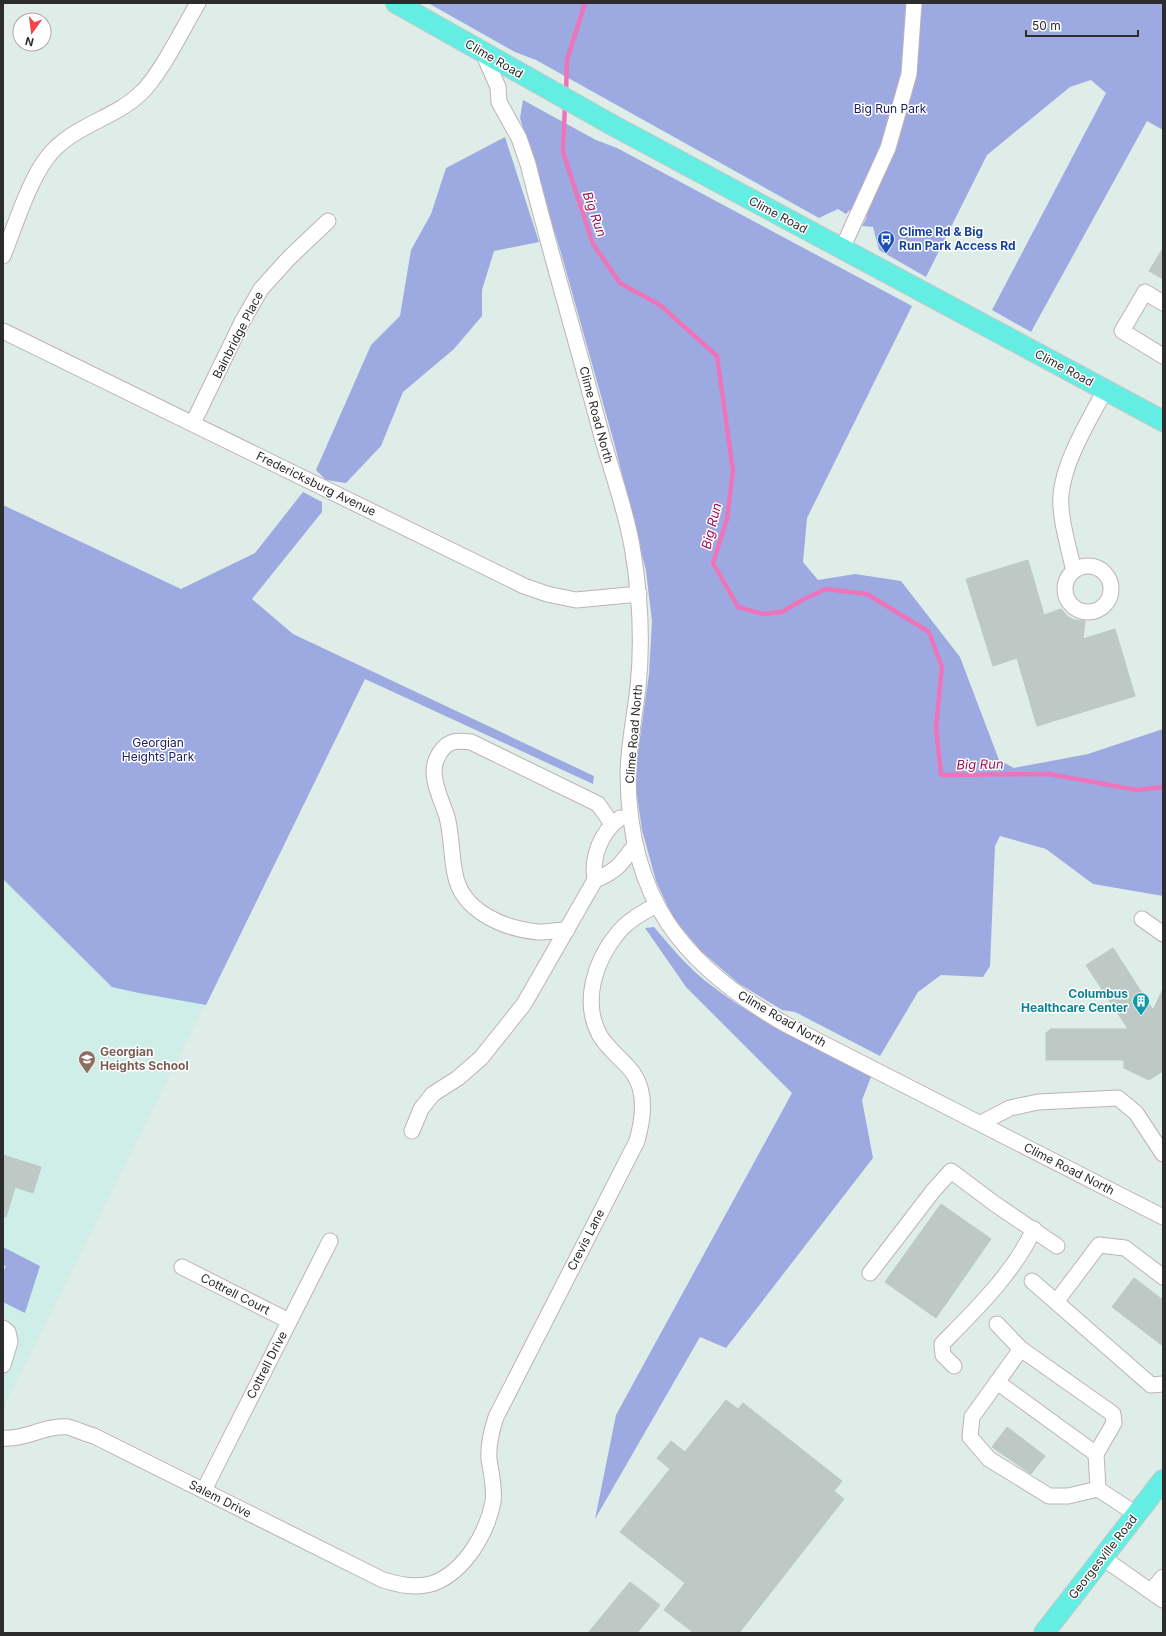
<svg xmlns="http://www.w3.org/2000/svg" width="1166" height="1636" font-family="Inter,sans-serif">
<rect width="100%" height="100%" fill="#dfede9"/>
<path fill="#cfeee8" d="M3 870 219 978 3 1409Z"/>
<g fill="#9daae2">
<path d="M428 3H1163V130L1147 121 1031 332 992 310 1106 93 1091 80 1070 87 987 155 926 277 879 250 873 227 862 226 867 217 851 209 846 214 838 209 819 218 536 60 515 52Z"/>
<path d="M523 100 596 140 617 148 912 306 807 518 803 562 818 580 855 574 901 581 960 657 999 760 1014 768 1088 754 1163 729V896L1093 884 1046 849 1000 836 995 846 990 966 983 977 941 975 918 992 880 1056 795 1012 782 1010 738 983 701 951 673 918 656 881 642 830 636 788 637 759 649 674 652 621 646 571 615 446 561 253 520 118Z"/>
<path d="M505 137 539 242 494 251 482 290V316L454 349 403 392 381 446 346 483 326 480 316 470 371 345 400 316 411 250 431 214 446 168Z"/>
<path d="M303 492 322 502V512L252 599 293 634 594 776 593 784 365 679 206 1005 139 993 112 987 3 879V505L181 589 255 553Z"/>
<path d="M654 927C672 948 690 970 712 986 760 1023 817 1048 871 1077L862 1100 873 1158 726 1348 700 1337 595 1519 616 1415 792 1093 686 987 645 928Z"/>
<path d="M3 1247 40 1266 25 1313 3 1302V1272L6 1266 3 1265Z"/>
</g>
<g fill="none" stroke-linecap="round" stroke-linejoin="round">
<g stroke="#ec75ba" stroke-width="4.5">
<path d="M566 92 567 60 585 3"/>
<path d="M565 104 563 152 593 244 620 283 660 305 717 356 733 471 727 519 713 563 738 607 763 614 782 612 804 599 826 589 867 594 929 632 942 667 936 727 941 775 1049 774 1137 790 1163 787"/>
</g>
</g>
<g fill="#bec9c6" stroke="#b8c9c5">
<path d="M1163 248V279L1149 271Z"/>
<path d="M1028 560 1044 615 1061 609 1067 616 1074 620 1085 621 1083 639 1115 629 1135 696 1037 726 1017 658 993 666 966 579Z"/>
<path d="M1113 948 1153 1010 1163 989V1071L1149 1080 1124 1068V1060H1046V1033L1051 1029H1128L1086 965Z"/>
<path d="M3 1155 41 1167 33 1193 15 1187 6 1217H3Z"/>
<path d="M941 1204 991 1239 936 1318 885 1282Z"/>
<path d="M1134 1278 1163 1300V1346L1112 1307Z"/>
<path d="M726 1400 738 1409 743 1403 842 1481 834 1491 844 1499 739 1633H694L664 1610 685 1583 620 1532 670 1469 657 1458 671 1441 685 1452Z"/>
<path d="M1007 1427 1045 1456 1031 1474 992 1447Z"/>
<path d="M630 1582 660 1605 637 1633H588Z"/>
</g>
<g fill="none" stroke-linecap="round" stroke-linejoin="round">
<g stroke="#bfb2b3" stroke-width="17">
<g id="minor">
<path d="M483 53 498 87 499 102 519 138 528 164C551 256 578 346 602 437 612 472 626 511 632 546 640 593 643 639 638 687 635 716 628 746 628 776 629 898 682 965 785 1024L1163 1217"/>
<path d="M842 249 888 148 909 74 914 3"/>
<path d="M3 256C15 226 28 184 46 159 71 125 113 120 141 93 161 74 183 28 198 3"/>
<path d="M1163 303 1145 292 1122 331 1163 356"/>
<path d="M3 331 524 586 547 594 576 600 639 594"/>
<path d="M193 423 242 322 261 289 289 258 328 221"/>
<circle cx="1088" cy="589" r="23"/>
<path d="M1074 571C1069 549 1059 516 1061 495 1064 460 1089 421 1105 390"/>
<path d="M595 880C591 857 601 832 620 818"/>
<path d="M1142 919 1163 934"/>
<path d="M567 930C558 930 548 932 539 932 505 929 462 912 455 874 451 855 452 836 447 817 442 800 428 776 437 758 445 741 454 740 471 742L598 804 612 824"/>
<path d="M981 1123 1010 1108 1038 1102 1118 1098 1136 1113 1163 1154"/>
<path d="M412 1131 421 1109 433 1094 458 1078 481 1058 524 1004 595 880C617 871 622 863 635 845"/>
<path d="M182 1267 289 1321"/>
<path d="M870 1273 933 1191 951 1171 995 1204 1057 1246"/>
<path d="M1032 1281 1151 1385 1163 1384"/>
<path d="M1056 1302 1099 1245 1125 1248 1163 1277"/>
<path d="M997 1324 1021 1349 972 1417 970 1437 989 1459 1049 1496H1068L1098 1489 1136 1514"/>
<path d="M3 1328 8 1332 10 1342 3 1365"/>
<path d="M954 1366 943 1355 942 1344C976 1309 1013 1274 1034 1229"/>
<path d="M997 1382 1096 1454 1114 1423 1113 1414 1021 1349"/>
<path d="M3 1438C25 1440 45 1425 68 1427 76 1429 86 1434 94 1436L383 1580C399 1585 417 1589 434 1583 465 1571 487 1533 493 1502 495 1488 491 1473 489 1459 488 1444 491 1432 496 1417L637 1141C643 1119 647 1093 633 1073 623 1059 607 1049 599 1034 582 1001 595 961 617 934 627 921 642 913 656 905"/>
<path d="M1096 1454 1098 1489"/>
<path d="M204 1490 330 1241"/>
<path d="M1103 1558 1163 1600"/>
<path d="M1151 1591 1163 1577"/>
</g>
</g>
<g stroke="#c8c8c8" stroke-width="22">
<g id="major">
<path d="M396 3 614 126 1163 421"/>
<path d="M1044 1633 1163 1480"/>
</g>
</g>
<use href="#minor" stroke="#fff" stroke-width="15"/>
<use href="#major" stroke="#64ede2" stroke-width="20"/>
</g>
<defs>
<g id="bus-pin" transform="scale(0.9)"><path d="M0 17L-7.5 6A9.5 9.5 0 1 1 7.5 6Z" fill="#1a4fb4" stroke="#fff"/><path d="M-5-6H5V4H4V6H2V4H-2V6H-4V4H-5ZM-3.5-4V0h7V-4ZM-3.5 1.2v1.5H-2V1.2ZM2 1.2v1.5H3.5V1.2Z" fill="#fff"/></g>
<g id="building-pin" transform="scale(0.9)"><path d="M0 17L-7.5 6A9.5 9.5 0 1 1 7.5 6Z" fill="#0f9aa8" stroke="#fff"/><path d="M-4-6H4V6H1V3H-1V6H-4ZM-2.5-4.3h1.7v1.8h-1.7ZM.8-4.3h1.7v1.8H.8ZM-2.5-1h1.7V.8h-1.7ZM.8-1h1.7V.8H.8Z" fill="#fff"/></g>
<g id="school-pin" transform="scale(0.9)"><path d="M0 17L-7.5 6A9.5 9.5 0 1 1 7.5 6Z" fill="#8d6e63" stroke="#fff"/><path d="M0-5L7-2L0 1L-7-2ZM-4 1L0 2.5L4 1V4Q0 6-4 4Z" fill="#fff"/></g>
</defs>
<g fill-rule="evenodd">
<use href="#bus-pin" x="886" y="239"/>
<use href="#building-pin" x="1141" y="1001"/>
<use href="#school-pin" x="87" y="1059"/>
</g>
<g text-anchor="middle" stroke-width="3" stroke-linejoin="round" paint-order="stroke">
<g font-size="12" fill="#2c2c2c" stroke="#fff">
<text transform="translate(494 59) rotate(30)" y="4">Clime Road</text>
<text transform="translate(778 215) rotate(28)" y="4">Clime Road</text>
<text transform="translate(238 335) rotate(-63)" y="4">Bainbridge Place</text>
<text transform="translate(1064 368) rotate(28)" y="4">Clime Road</text>
<text transform="translate(596 415) rotate(75)" y="4">Clime Road North</text>
<text transform="translate(316 484) rotate(26)" y="4">Fredericksburg Avenue</text>
<text transform="translate(634 734) rotate(-85)" y="4">Clime Road North</text>
<text transform="translate(782 1019) rotate(30)" y="4">Clime Road North</text>
<text transform="translate(1069 1169) rotate(27)" y="4">Clime Road North</text>
<text transform="translate(586 1240) rotate(-63)" y="4">Crevis Lane</text>
<text transform="translate(235 1294) rotate(27)" y="4">Cottrell Court</text>
<text transform="translate(267 1365) rotate(-63)" y="4">Cottrell Drive</text>
<text transform="translate(220 1499) rotate(27)" y="4">Salem Drive</text>
<text transform="translate(1103 1557) rotate(-52)" y="4">Georgesville Road</text>
</g>
<g font-size="12" fill="#1d2168" stroke="#fff">
<text x="890" y="113">Big Run Park</text>
<text x="158" y="747">Georgian<tspan x="158" dy="14">Heights Park</tspan></text>
</g>
<g font-size="12" font-weight="bold" fill="#164399" stroke="#fff" text-anchor="start">
<text x="899" y="236">Clime Rd &amp; Big<tspan x="899" dy="14">Run Park Access Rd</tspan></text>
</g>
<g font-size="12" font-weight="bold" fill="#0d838f" stroke="#fff" text-anchor="end">
<text x="1128" y="998">Columbus<tspan x="1128" dy="14">Healthcare Center</tspan></text>
</g>
<g font-size="12" font-weight="bold" fill="#785e54" stroke="#fff" text-anchor="start">
<text x="100" y="1056">Georgian<tspan x="100" dy="14">Heights School</tspan></text>
</g>
<g font-size="13" font-style="italic" fill="#9a1157" stroke="#fff">
<text transform="translate(595 214) rotate(71)" y="5">Big Run</text>
<text transform="translate(711 526) rotate(-76)" y="5">Big Run</text>
<text transform="translate(980 764) rotate(-1)" y="5">Big Run</text>
</g>
</g>
<rect width="1166" height="1636" fill="none" stroke="#2c2c2c" stroke-width="8"/>
<g transform="translate(32 32) rotate(194)"><circle r="19" fill="#ffffff" stroke="#ababab"/>
<path d="M0-3L7 15L0 10L-7 15Z" fill="#f5444a"/>
<text y="-6" font-size="11" font-weight="bold" text-anchor="middle" fill="#2c2c2c">N</text>
</g>
<path d="M1026 30v6h112v-6" fill="none" stroke="#2c2c2c" stroke-width="2"/>
<text x="1032" y="30" font-size="12" fill="#2c2c2c" stroke="#ffffff" stroke-width="3" paint-order="stroke">50 m</text>
</svg>
